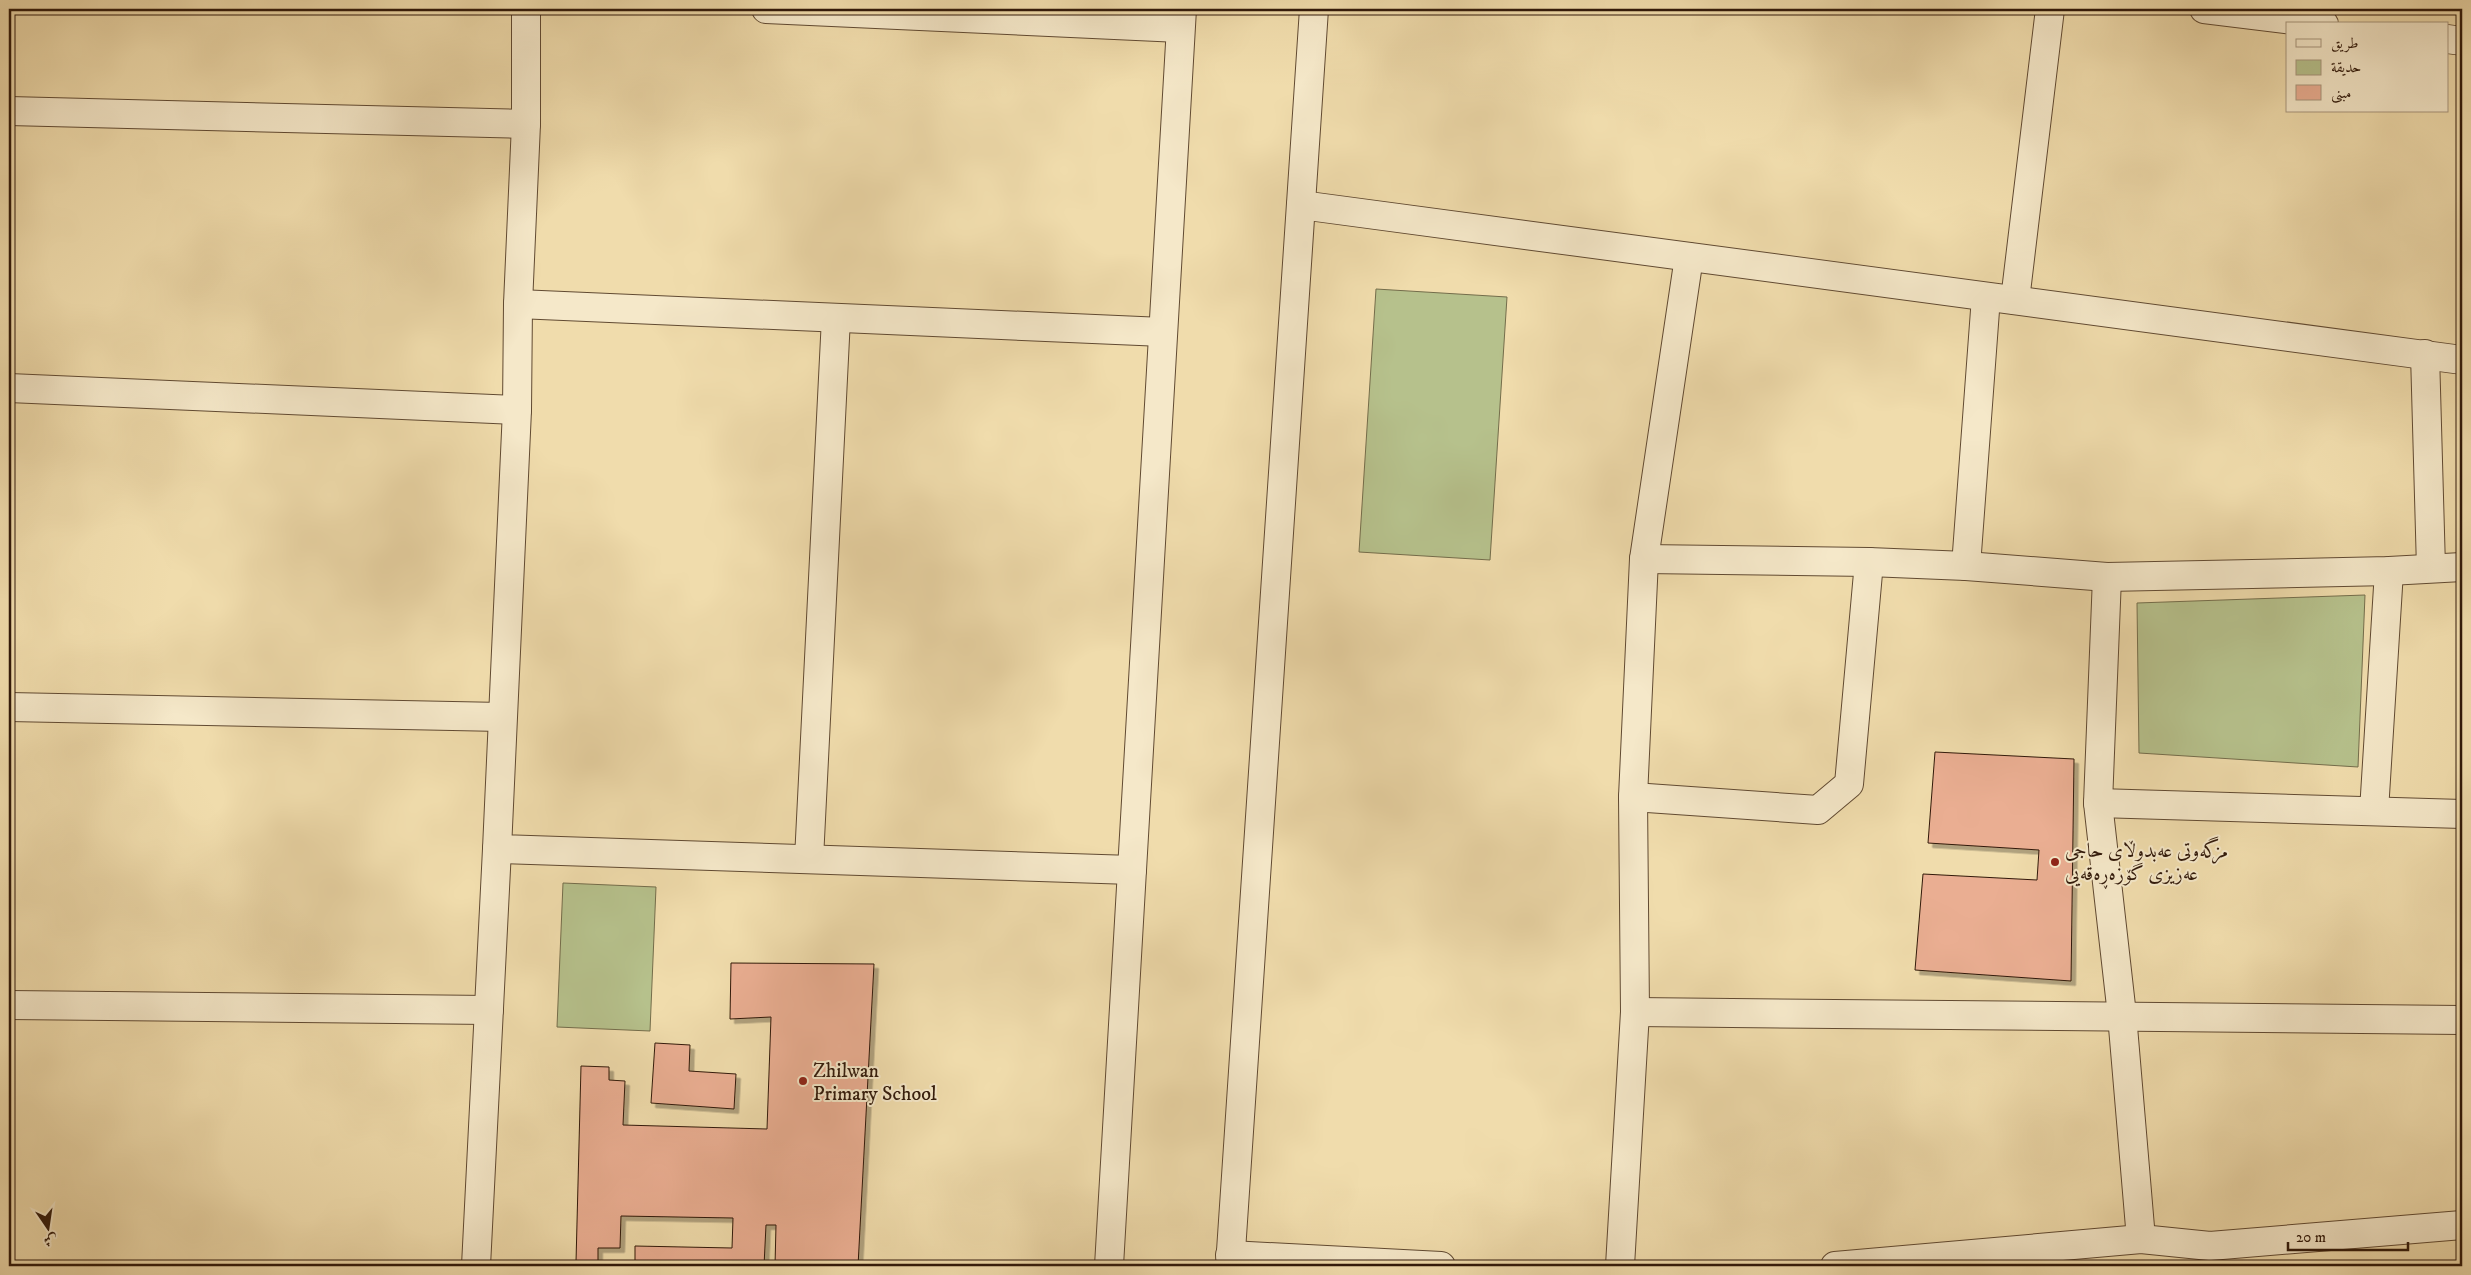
<svg xmlns="http://www.w3.org/2000/svg" width="2471" height="1275" font-family="'IM FELL DW Pica',Amiri,serif">
<defs>
<filter id="shadow"><feDropShadow dx="4.5" dy="4.5" stdDeviation="0" flood-color="#0004"/></filter>
</defs>
<rect width="100%" height="100%" fill="#f0dcac"/>
<filter id="stains"><feTurbulence type="fractalNoise" baseFrequency=".004" numOctaves="4"/><feColorMatrix values="0 0 0 0 .2 0 0 0 0 .09 0 0 0 0 .02 0 0 0 .5 -.17"/></filter>
<radialGradient id="worn" r=".72"><stop offset=".6" stop-color="#630" stop-opacity="0"/><stop offset="1" stop-color="#630" stop-opacity=".3"/></radialGradient>
<g fill="#b6c18c" stroke="#746d4b">
<path d="M1376 289 1507 297 1490 560 1359 552Z"/>
<path d="M2365 595 2358 767 2139 753 2137 603Z"/>
<path d="M563 883 656 887 650 1031 557 1027Z"/>
</g>
<g fill="#eaae92" stroke="#31190a" filter="url(#shadow)">
<path d="M1935 752 2074 759 2071 981 1915 970 1923 874 2037 880 2039 850 1928 843Z"/>
<path d="M731 963 874 964 858 1266H775L776 1225H766L764 1266H635V1246L732 1248 733 1218 621 1216 620 1248H598V1263L576 1262 581 1066 609 1067V1080L625 1081 623 1125 767 1129 771 1017 730 1019Z"/>
<path d="M655 1043 690 1045 689 1071 736 1074 734 1109 651 1103Z"/>
</g>
<g fill="none" stroke-linecap="round" stroke-linejoin="round">
<g stroke="#614a32" stroke-width="30">
<g id="minor">
<path d="M526 9V124L518 304 517 410 497 849 1132 870"/>
<path d="M766 9 1180 28"/>
<path d="M2204 9 2324 24"/>
<path d="M2447 39 2462 41"/>
<path d="M9 111 526 124"/>
<path d="M1301 205 2462 360"/>
<path d="M2015 300 2050 9"/>
<path d="M518 304 1163 332"/>
<path d="M2425 354 2431 568"/>
<path d="M9 388 517 410"/>
<path d="M1644 559 1869 562 1966 566 2107 577 2389 571 2462 567"/>
<path d="M1966 566 1986 297"/>
<path d="M2107 577 2098 803 2122 1015 2141 1239"/>
<path d="M9 707 502 717"/>
<path d="M1633 797 1818 810 1849 784 1869 562"/>
<path d="M2098 803 2462 814"/>
<path d="M2374 811 2389 571"/>
<path d="M809 859 836 318"/>
<path d="M9 1005 489 1010"/>
<path d="M1635 1012 2462 1020"/>
<path d="M1230 1255 1441 1266"/>
<path d="M476 1266 497 849"/>
<path d="M1109 1266 1182 9"/>
<path d="M1230 1266 1314 9"/>
<path d="M1620 1266 1635 1012 1633 797 1644 559 1689 257"/>
<path d="M1835 1266 2141 1239 2210 1246 2462 1225"/>
</g>
</g>
<use href="#minor" stroke="#f5e8c9" stroke-width="28"/>
</g>
<g fill="#8f2418" stroke="#f5e8c9" stroke-width="2">
<circle cx="2055" cy="862" r="5"/>
<circle cx="803" cy="1081" r="5"/>
</g>
<g text-anchor="middle" stroke-width="4" stroke-linejoin="round" paint-order="stroke">
<g font-size="20" fill="#31190a" stroke="#f5e8c9" text-anchor="start">
<text x="2065" y="857">مزگەوتی عەبدوڵای حاجی<tspan x="2065" dy="23">عەزیزی گۆزەڕەقەیی</tspan></text>
<text x="813" y="1077">Zhilwan<tspan x="813" dy="23">Primary School</tspan></text>
</g>
</g>
<rect width="2471" height="1275" fill="none" stroke="#f0dcac" stroke-width="30"/>
<rect x="10" y="10" width="2451" height="1255" fill="none" stroke="#31190a" stroke-width="2.5"/>
<rect x="15" y="15" width="2441" height="1245" fill="none" stroke="#31190a"/>
<rect x="2286" y="22" width="162" height="90" fill="#f5e8c9" stroke="#a7957d"/>
<rect x="2296" y="39" width="25" height="8" fill="#f5e8c9" stroke="#a7957d"/>
<text x="2331" y="48" font-size="15" fill="#31190a">طريق</text>
<rect x="2296" y="60" width="25" height="15" fill="#b6c18c" stroke="#a7957d"/>
<text x="2331" y="72" font-size="15" fill="#31190a">حديقة</text>
<rect x="2296" y="85" width="25" height="15" fill="#eaae92" stroke="#a7957d"/>
<text x="2331" y="98" font-size="15" fill="#31190a">مبنى</text>
<g transform="translate(48 1228) rotate(167)" stroke="#f5e8c9" stroke-width="4" paint-order="stroke">
<path d="M0-4L9 19L0 12L-9 19Z" fill="#31190a"/>
<text y="-8" font-size="14" font-weight="bold" text-anchor="middle" fill="#31190a">ش</text>
</g>
<path d="M2288 1242v8h120v-8" fill="none" stroke="#31190a" stroke-width="2.5"/>
<text x="2296" y="1242" font-size="15" fill="#31190a" stroke="#f5e8c9" stroke-width="4" paint-order="stroke">20 m</text>
<rect width="100%" height="100%" filter="url(#stains)"/>
<rect width="100%" height="100%" fill="url(#worn)"/>
</svg>
